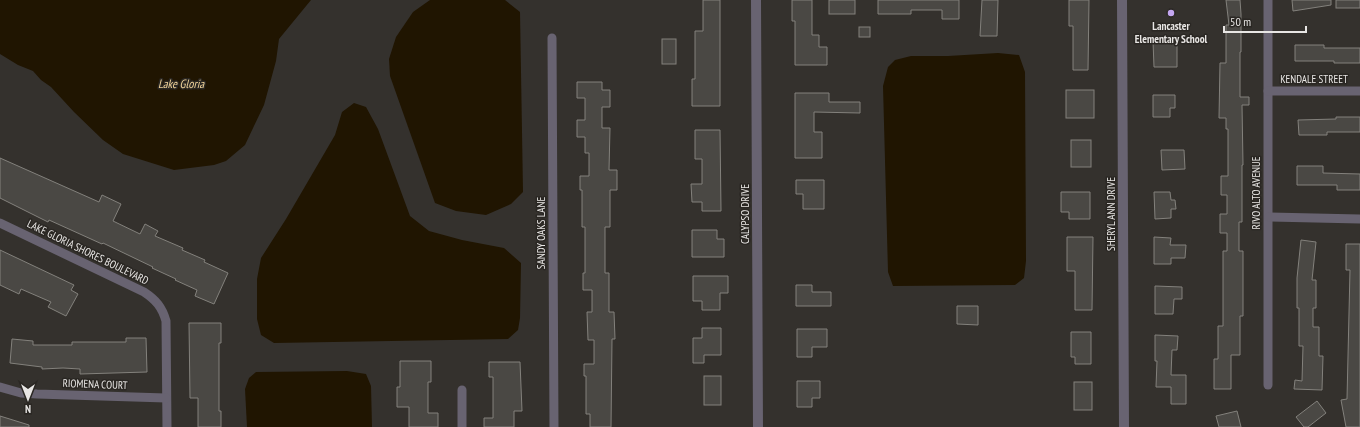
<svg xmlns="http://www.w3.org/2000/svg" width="1360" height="427" font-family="'PT Sans Narrow',sans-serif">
<rect width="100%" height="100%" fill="#34312d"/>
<g fill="#201501">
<path d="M0 0H311L279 39 276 61 264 105 245 145 226 161 214 165 174 170 123 154 103 140 74 112 51 87 41 80 33 71 18 65 0 54Z"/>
<path d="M430 0H505L520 12 523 192 511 204 486 215 456 211 435 203 390 76 389 59 396 37 413 12Z"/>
<path d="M998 53 1019 55 1025 72 1026 261 1024 278 1015 285 893 286 888 272 883 86 888 67 895 60 911 56H948Z"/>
<path d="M354 103 366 107 378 129 410 216 429 231 462 240 504 248 521 263 520 318 518 330 508 339 274 343 261 335 257 319V279L261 258 286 219 335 135 342 112Z"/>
<path d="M347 371 366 374 371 386 372 427H247L245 389 249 378 256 372Z"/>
</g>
<g fill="#4a4844" stroke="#83817c">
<path d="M703 0H720V106H692V79H695V31H703Z"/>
<path d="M792 0H812V35H819V47H827V65H795V21H792Z"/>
<rect x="829" y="0" width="26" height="14"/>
<path d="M878 0H959V19H942V10H911V14H878Z"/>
<path d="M982 0H998L997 36H980Z"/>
<path d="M1069 0H1089L1088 70H1073V26H1069Z"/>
<path d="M1226 0H1240L1241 14V52H1240V97H1249V105H1242L1243 165H1242V222H1239V251H1243V316H1240V355H1231V389H1214V359H1218V326H1223V251H1227V233H1220V214H1227V195H1221V176H1228V129H1226V118H1219L1220 63H1226V25H1229Z"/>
<path d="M1292 0H1331V5L1293 11Z"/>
<rect x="1336" y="0" width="24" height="8"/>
<rect x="859" y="27" width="11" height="10"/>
<rect x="662" y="39" width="14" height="25"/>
<path d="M1153 41H1177V67H1154Z"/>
<path d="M1295 45H1324V48H1360V63H1334V61H1295Z"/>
<path d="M577 82H602V90H610V107H602V128H610L609 170H617V190H610V227H605V273H609V312H614L615 339H612L611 427H590V414H586V376H584V364H594V340H588L587 312H592V290H583V273H585V227H582V190H580V176H589V153H585V137H577V120H585V98H577Z"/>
<rect x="1066" y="90" width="28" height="28"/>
<path d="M795 93H829V102H860V113L814 112V132H822V158H795Z"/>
<path d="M1153 95H1175V108H1170V117H1153Z"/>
<path d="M1336 117H1360V132H1327V135H1299L1298 120 1336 119Z"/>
<path d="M695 130H720L721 211H702V202H692L691 184H702V159H695Z"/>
<rect x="1071" y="140" width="20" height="27"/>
<path d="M1161 150H1184L1185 169 1162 170Z"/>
<path d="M0 158 99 202 102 195 121 204 113 221 140 234 145 224 158 231 155 236 183 248 182 250 205 260 204 262 228 273 214 304 195 296 197 290 175 280 176 279 152 268 153 267 103 243 102 244 49 220 48 222 0 198Z"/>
<path d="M1297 166H1323V173L1360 174V190H1337V185H1297Z"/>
<path d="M796 180H824V209H803V194H796Z"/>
<path d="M1061 192H1090V219H1069V212H1061Z"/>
<path d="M1154 192H1170L1171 200H1175L1176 209H1171V218L1155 219Z"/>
<path d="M692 230H717V239H724V257H692Z"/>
<path d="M1067 237H1093L1092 310H1075V271H1067Z"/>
<path d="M1154 237 1171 238 1170 245H1186L1185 258H1171V264H1154Z"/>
<path d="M1301 240 1316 242 1312 280H1316V308H1313V327H1319V356H1323L1322 390 1294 389 1295 380 1302 381 1303 346H1299V308H1297V278Z"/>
<path d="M1346 244H1360V427H1346L1341 400 1347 399 1350 270H1346Z"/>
<path d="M0 250 74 285 71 290 78 294 66 316 48 307 51 302 21 289 19 294 0 285Z"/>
<path d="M693 276H728V293H720V310H702V301H693Z"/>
<path d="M796 285H812V292H831V306H796Z"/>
<path d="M1155 286 1182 287V299H1174L1173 314H1155Z"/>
<path d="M957 306H978V325L957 324Z"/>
<path d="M189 323H221V343H219V411H221V427H198V398H190Z"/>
<path d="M702 328H721V355H704V363H693V338H702Z"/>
<path d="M797 329H827V347H812V357H797Z"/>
<path d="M1071 332H1091V364H1075V357H1071Z"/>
<path d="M1155 335 1178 336 1177 350H1172L1171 375H1186V404H1171V387H1156L1157 361H1155Z"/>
<path d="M126 338H146L147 372 80 374V369L63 368 42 369V367L10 363 12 339 33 341V345H72V342H126Z"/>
<path d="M400 361H431V382H428V413H438V427H409V407H397V387H400Z"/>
<path d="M489 362H520L522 411H514V427H484V418H493V377H489Z"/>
<rect x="704" y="376" width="17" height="29"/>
<path d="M797 381H820V398H812V407H797Z"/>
<rect x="1074" y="382" width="18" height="28"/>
<path d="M1317 401 1326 413 1308 427H1304L1296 417Z"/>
<path d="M1237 411 1241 427H1219L1216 416Z"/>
<path d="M0 416 29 425V427H0Z"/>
</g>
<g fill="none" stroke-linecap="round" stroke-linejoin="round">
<g stroke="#686371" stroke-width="9">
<path d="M1268 0V385"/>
<path d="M552 38 554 427"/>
<path d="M1268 91H1360"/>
<path d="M1269 217 1360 219"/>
<path d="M0 223 144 292C156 300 162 307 166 321L167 427"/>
<path d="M0 387 21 393 37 394 166 398"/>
<path d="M462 427V390"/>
</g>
<g stroke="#686371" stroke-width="10">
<path d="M756 0 758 427"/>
<path d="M1122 0 1124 427"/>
</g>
</g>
<circle fill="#c4a7f1" stroke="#2a2723" stroke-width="1.5" cx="1171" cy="13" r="4"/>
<g text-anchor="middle" stroke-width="3" stroke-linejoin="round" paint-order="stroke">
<g font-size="11" font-weight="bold" fill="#e8e6e4" stroke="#2a2723">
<text x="1171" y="30">Lancaster<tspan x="1171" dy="13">Elementary School</tspan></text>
</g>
<g font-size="11" fill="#e8e6e4" stroke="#2a2723">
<text x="1314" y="83">KENDALE STREET</text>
<text transform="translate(1256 193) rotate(-90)" y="4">RIVO ALTO AVENUE</text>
<text transform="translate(745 214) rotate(-90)" y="4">CALYPSO DRIVE</text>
<text transform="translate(1111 214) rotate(-90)" y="4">SHERYL ANN DRIVE</text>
<text transform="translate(541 233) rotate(-90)" y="4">SANDY OAKS LANE</text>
<text transform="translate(88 252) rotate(26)" y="4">LAKE GLORIA SHORES BOULEVARD</text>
<text transform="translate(95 384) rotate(2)" y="4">RIOMENA COURT</text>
</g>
<g font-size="12" font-style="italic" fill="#edd097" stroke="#2a2723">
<text x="181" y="88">Lake Gloria</text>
</g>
</g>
<g transform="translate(28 399) rotate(180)" stroke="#2a2723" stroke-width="3" paint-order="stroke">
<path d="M0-3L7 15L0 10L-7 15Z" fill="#e8e6e4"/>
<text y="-6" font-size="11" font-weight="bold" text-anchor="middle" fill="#e8e6e4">N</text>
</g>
<path d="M1224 26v6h82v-6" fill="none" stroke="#e8e6e4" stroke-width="2"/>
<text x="1230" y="26" font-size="12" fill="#e8e6e4" stroke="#2a2723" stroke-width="3" paint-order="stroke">50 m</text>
</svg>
